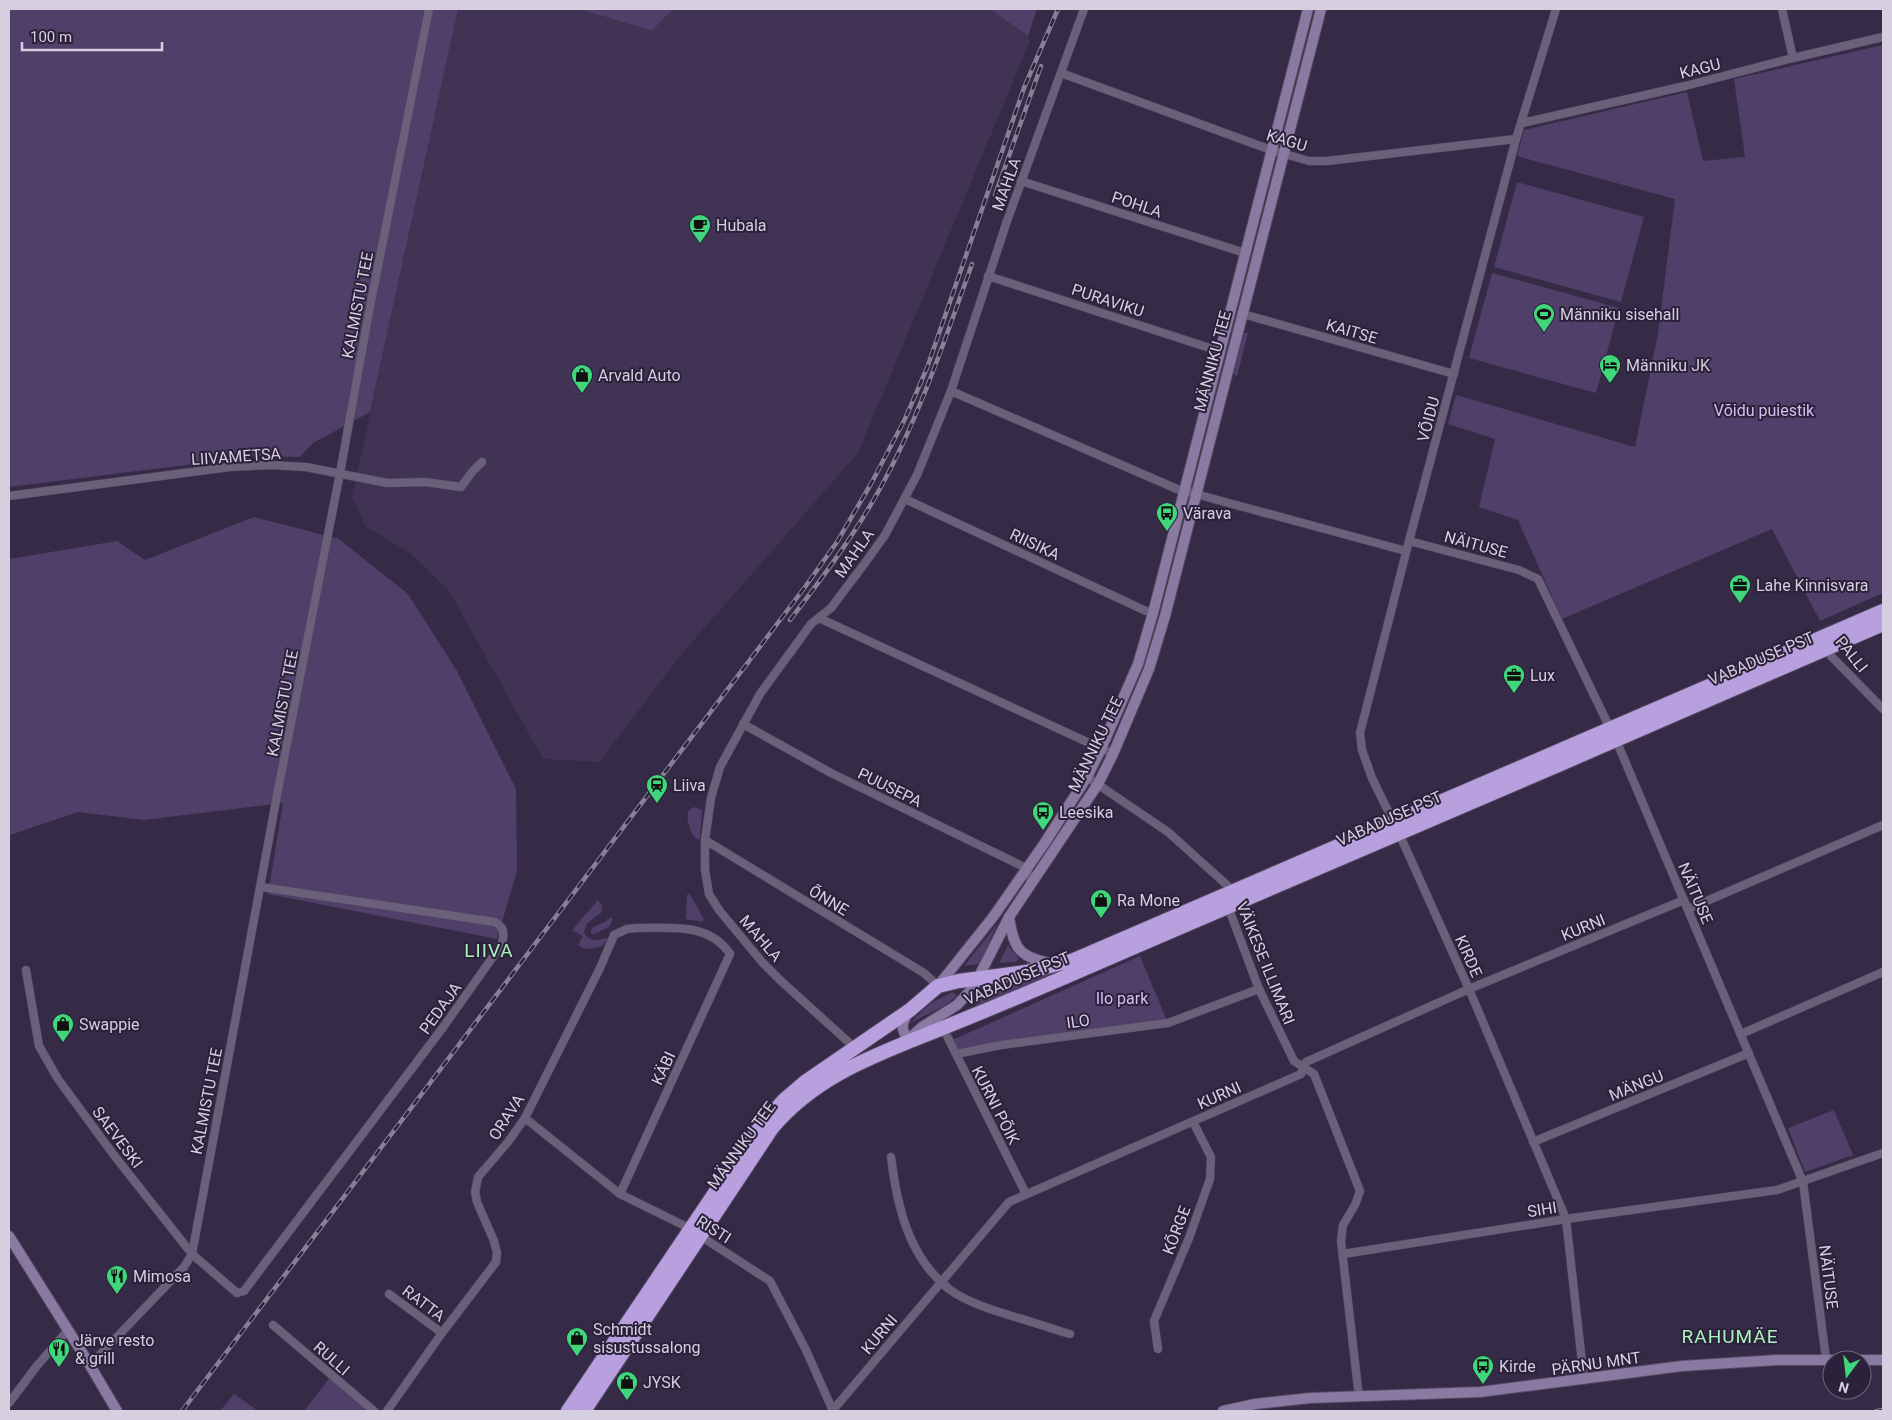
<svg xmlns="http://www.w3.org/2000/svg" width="1892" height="1420" font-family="Roboto,sans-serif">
<rect width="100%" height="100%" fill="#362b46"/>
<path fill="#413354" d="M458 9H580L652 31 673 9H990L1028 36 1030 41 858 453 684 651 599 762 543 759 449 591 410 553 366 527 352 497Z"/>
<g fill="#503f68">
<path d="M9 9H458L370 412 313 443 300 457 258 456 9 487Z"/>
<path d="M580 9H673L652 31Z"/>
<path d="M990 9H1037L1028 36Z"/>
<path d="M1883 45V593L1820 621 1772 529 1562 619 1518 520 1479 507 1495 439 1448 424 1456 395 1635 447 1658 334 1675 199 1517 156 1524 130 1687 92 1703 161 1745 157 1734 79Z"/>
<path d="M1517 182 1644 217 1621 302 1494 267Z"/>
<path d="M1492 273 1619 308 1596 393 1469 358Z"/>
<path d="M1244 333H1248L1237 376 1233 374Z"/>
<path d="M254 517 339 539 408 594 457 671 516 789 517 871 497 939 268 894 283 803 144 820 78 812 10 835 9 559 117 541 145 560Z"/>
<path d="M694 807 702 810 700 838 698 840C690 834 686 820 688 811Z"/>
<path d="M689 893 704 919 702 922 686 919 687 895Z"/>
<path d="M598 900 602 906 601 913 587 923 584 932C589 944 598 939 609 938L601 947 585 949 578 945 583 936 572 930Z"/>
<path d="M611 917 613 919 609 927 594 934 591 933 592 928 606 921Z"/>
<path d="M998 923 979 964 964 966Z"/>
<path d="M1008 945 1019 959 1015 962 999 963Z"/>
<path d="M1140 956 1168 1023 956 1054 948 1042Z"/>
<path d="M1052 974 977 1006 975 1004 989 986Z"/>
<path d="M953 992 957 996 944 1006 910 1023 931 1003Z"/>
<path d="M1834 1110 1853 1155 1805 1172 1788 1128Z"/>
<path d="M331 1376 374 1411H304Z"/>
<path d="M234 1394 258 1411H220Z"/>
</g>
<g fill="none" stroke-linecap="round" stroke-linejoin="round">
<g stroke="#534962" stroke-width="9">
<g id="street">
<path d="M1556 9 1516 139 1409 541 1360 733 1362 750 1372 778 1402 840 1469 989 1566 1219 1584 1380"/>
<path d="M1782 9 1793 58"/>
<path d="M1061 73 1271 150 1309 161H1327L1516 139"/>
<path d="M1522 123 1685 86 1793 58 1883 37"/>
<path d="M1021 181 1245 253"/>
<path d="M988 276 1219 351"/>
<path d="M1243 314 1454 374"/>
<path d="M951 391 1177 489 1406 551"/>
<path d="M9 496 230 467 270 465 306 467 387 483 425 482 461 487 472 472 482 462"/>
<path d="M905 499 1146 611 1153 613"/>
<path d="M1409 541 1519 570 1538 579 1619 747 1803 1182 1826 1359"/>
<path d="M819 618 1113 754"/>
<path d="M1825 646 1831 656 1883 709"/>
<path d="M743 724 831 773 1020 865 1027 869 1032 883"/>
<path d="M1087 777 1168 832 1228 886 1230 892"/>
<path d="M705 840 924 973 938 986"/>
<path d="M1227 904 1259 989 1294 1061 1314 1074 1360 1191 1355 1205 1343 1225 1341 1241 1359 1397"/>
<path d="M1688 909 1883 825"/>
<path d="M26 970 39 1046 58 1079 113 1154 192 1254 237 1293 244 1291 444 1026 502 944C504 933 505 928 495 922L261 887"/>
<path d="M943 1028 1026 1194"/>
<path d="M1741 1034 1883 972"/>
<path d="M855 1048 781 981 762 962 719 910 709 894 705 870V840L711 798 720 767 760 694 811 624 831 608 865 563 885 535 917 475 951 391 1007 221 1084 9"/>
<path d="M956 1054 1001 1045 1168 1023 1259 989"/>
<path d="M525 1118 620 1194 685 1226 770 1281 806 1350 833 1411"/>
<path d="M1533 1142 1749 1053"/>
<path d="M891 1157C897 1205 908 1257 949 1289 968 1303 993 1310 1015 1317 1034 1322 1052 1329 1070 1334"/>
<path d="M1343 1254 1566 1219 1777 1190 1883 1153"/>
<path d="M389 1294 442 1333"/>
<path d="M273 1325 374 1411"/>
<path d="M1158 1349 1154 1321 1189 1238 1210 1179 1211 1157 1193 1122"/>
<path d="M90 1365 184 1267 192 1254 278 790 340 473 369 312 429 9"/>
<path d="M9 1403 36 1367 68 1330"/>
<path d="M833 1410 1009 1202 1301 1074 1306 1062 1469 989 1684 900"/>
<path d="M387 1411 442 1333 496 1262 497 1253 494 1241 477 1202 475 1192 478 1177 508 1142 525 1118 600 968 614 935 627 929 636 928C669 928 709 922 730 954L620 1194"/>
</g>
</g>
<g stroke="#534962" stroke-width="12">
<g id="secondary">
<path d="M1009 917C1014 951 1020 957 1054 964"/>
<path d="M938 986 993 917 1044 844 1087 777 1101 749 1138 664 1153 613 1308 9"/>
<path d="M908 1013C901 1024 901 1029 908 1040L922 1027 957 1005 973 988 1009 917 1098 784 1113 754 1149 669 1165 616 1321 9"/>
<path d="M9 1236 88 1362 117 1411"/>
<path d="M1223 1411 1255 1404 1310 1398 1480 1392 1682 1366 1777 1360H1883"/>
</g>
</g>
<g stroke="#534962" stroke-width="16">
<g id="highway">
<path d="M568 1411 756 1132 784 1100 805 1082 910 1010 938 986 959 981 1026 972 1074 960 1883 611"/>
<path d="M584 1411 772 1128C818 1073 882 1053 945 1027 1008 1002 1070 975 1132 948 1383 841 1633 733 1883 624"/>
</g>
</g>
<use href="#street" stroke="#6a6079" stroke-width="8"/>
<use href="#secondary" stroke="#8a7aa2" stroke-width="10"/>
<use href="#highway" stroke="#b89fde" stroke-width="14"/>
<g stroke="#888096" stroke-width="4.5">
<g id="rail">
<path d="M995 195 1041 66"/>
<path d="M790 620C823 577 856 533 882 485 920 415 945 339 972 264"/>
<path d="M182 1411 805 587 837 542 872 482 905 419 927 368 1024 88 1058 9"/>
<path d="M1877 1411 1883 1410"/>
</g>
</g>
<use href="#rail" stroke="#2c213b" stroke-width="2.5" stroke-dasharray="8" stroke-linecap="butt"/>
</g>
<defs>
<g id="cafe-pin" transform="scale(1.125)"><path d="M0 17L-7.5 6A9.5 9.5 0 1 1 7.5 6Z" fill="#40d77c" stroke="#2c213b"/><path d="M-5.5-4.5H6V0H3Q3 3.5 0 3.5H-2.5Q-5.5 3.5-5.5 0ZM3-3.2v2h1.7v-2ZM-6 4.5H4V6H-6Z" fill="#111"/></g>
<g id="stadium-pin" transform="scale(1.125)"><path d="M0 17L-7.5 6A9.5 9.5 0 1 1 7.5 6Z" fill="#40d77c" stroke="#2c213b"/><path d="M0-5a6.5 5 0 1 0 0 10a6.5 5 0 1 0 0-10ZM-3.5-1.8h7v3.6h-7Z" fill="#111"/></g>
<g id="hotel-pin" transform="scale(1.125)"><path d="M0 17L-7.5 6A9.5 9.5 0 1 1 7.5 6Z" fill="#40d77c" stroke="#2c213b"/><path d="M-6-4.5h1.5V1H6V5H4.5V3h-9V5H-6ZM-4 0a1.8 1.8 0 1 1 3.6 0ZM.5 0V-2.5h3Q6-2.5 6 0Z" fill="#111"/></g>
<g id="shop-pin" transform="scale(1.125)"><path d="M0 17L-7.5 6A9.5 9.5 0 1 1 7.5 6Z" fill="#40d77c" stroke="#2c213b"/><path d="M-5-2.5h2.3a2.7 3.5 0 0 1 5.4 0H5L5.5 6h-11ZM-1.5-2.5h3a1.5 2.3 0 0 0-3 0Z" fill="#111"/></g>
<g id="bus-pin" transform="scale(1.125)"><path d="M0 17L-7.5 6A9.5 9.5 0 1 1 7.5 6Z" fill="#40d77c" stroke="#2c213b"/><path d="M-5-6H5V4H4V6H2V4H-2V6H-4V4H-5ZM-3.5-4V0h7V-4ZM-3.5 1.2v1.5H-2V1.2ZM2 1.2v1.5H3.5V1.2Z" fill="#111"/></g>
<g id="office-pin" transform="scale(1.125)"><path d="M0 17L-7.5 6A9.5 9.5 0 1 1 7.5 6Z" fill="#40d77c" stroke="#2c213b"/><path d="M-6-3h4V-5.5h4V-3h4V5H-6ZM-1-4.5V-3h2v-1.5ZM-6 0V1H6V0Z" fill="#111"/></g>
<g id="station-pin" transform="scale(1.125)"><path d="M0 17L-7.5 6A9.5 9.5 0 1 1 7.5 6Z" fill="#40d77c" stroke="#2c213b"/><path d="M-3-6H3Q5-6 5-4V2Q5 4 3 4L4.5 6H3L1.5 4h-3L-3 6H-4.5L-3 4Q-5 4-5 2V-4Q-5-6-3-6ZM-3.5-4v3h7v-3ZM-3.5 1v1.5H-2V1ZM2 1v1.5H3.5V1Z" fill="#111"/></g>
<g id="restaurant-pin" transform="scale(1.125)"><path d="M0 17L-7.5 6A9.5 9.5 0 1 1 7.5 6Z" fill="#40d77c" stroke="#2c213b"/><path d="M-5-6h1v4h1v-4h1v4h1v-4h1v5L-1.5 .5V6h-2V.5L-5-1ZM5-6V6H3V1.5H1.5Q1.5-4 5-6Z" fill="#111"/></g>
</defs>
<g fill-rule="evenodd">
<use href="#cafe-pin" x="700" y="225"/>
<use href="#stadium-pin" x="1544" y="314"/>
<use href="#hotel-pin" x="1610" y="365"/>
<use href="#shop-pin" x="582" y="375"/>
<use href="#bus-pin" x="1167" y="513"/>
<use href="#office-pin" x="1740" y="585"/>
<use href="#office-pin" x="1514" y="675"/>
<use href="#station-pin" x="657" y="785"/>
<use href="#bus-pin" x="1043" y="812"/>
<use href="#shop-pin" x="1101" y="900"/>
<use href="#shop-pin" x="63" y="1024"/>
<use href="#restaurant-pin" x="117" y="1276"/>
<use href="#shop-pin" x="577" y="1338"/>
<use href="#restaurant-pin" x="59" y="1349"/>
<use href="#bus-pin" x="1483" y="1366"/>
<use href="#shop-pin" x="627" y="1382"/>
</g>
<g text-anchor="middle" stroke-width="4" stroke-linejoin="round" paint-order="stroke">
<g font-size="16" fill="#d5cfe0" stroke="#2c213b">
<text transform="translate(1700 68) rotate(-14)" y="6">KAGU</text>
<text transform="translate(1287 140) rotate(17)" y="6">KAGU</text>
<text transform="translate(1006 184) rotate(-70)" y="6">MAHLA</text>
<text transform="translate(1137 204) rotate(18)" y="6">POHLA</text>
<text transform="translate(1108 300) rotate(18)" y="6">PURAVIKU</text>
<text transform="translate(357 305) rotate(-79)" y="6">KALMISTU TEE</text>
<text transform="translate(1352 331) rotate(16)" y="6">KAITSE</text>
<text transform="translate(1212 361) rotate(-75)" y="6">MÄNNIKU TEE</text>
<text transform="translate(1428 419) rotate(-75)" y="6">VÕIDU</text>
<text transform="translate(236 456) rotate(-4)" y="6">LIIVAMETSA</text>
<text transform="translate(1035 544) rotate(25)" y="6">RIISIKA</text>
<text transform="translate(1476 544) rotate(15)" y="6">NÄITUSE</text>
<text transform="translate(854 553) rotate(-55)" y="6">MAHLA</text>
<text transform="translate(1852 654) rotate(51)" y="6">PALLI</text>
<text transform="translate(1761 658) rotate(-23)" y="6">VABADUSE PST</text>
<text transform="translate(282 703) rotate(-79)" y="6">KALMISTU TEE</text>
<text transform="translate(1095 744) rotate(-64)" y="6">MÄNNIKU TEE</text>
<text transform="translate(890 787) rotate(26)" y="6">PUUSEPA</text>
<text transform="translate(1389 818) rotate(-24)" y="6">VABADUSE PST</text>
<text transform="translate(1696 893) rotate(67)" y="6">NÄITUSE</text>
<text transform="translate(829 900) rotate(31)" y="6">ÕNNE</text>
<text transform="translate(1583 927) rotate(-22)" y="6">KURNI</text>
<text transform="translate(761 938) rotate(49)" y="6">MAHLA</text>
<text transform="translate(1469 956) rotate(66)" y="6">KIRDE</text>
<text transform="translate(1266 963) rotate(68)" y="6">VÄIKESE ILLIMARI</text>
<text transform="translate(1017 978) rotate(-23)" y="6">VABADUSE PST</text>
<text transform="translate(440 1008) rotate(-54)" y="6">PEDAJA</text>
<text transform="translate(1078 1021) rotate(-8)" y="6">ILO</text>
<text transform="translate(663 1068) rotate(-65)" y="6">KÄBI</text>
<text transform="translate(1636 1085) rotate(-22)" y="6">MÄNGU</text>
<text transform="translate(1219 1095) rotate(-24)" y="6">KURNI</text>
<text transform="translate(206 1101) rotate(-79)" y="6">KALMISTU TEE</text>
<text transform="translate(996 1105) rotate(63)" y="6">KURNI PÕIK</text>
<text transform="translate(506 1117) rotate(-57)" y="6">ORAVA</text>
<text transform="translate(118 1137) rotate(53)" y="6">SAEVESKI</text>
<text transform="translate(741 1145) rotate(-54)" y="6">MÄNNIKU TEE</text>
<text transform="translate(1542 1209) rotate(-9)" y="6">SIHI</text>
<text transform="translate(714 1229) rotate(32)" y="6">RISTI</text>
<text transform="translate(1176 1230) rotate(-69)" y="6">KÕRGE</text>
<text transform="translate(1829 1277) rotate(83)" y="6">NÄITUSE</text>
<text transform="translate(424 1303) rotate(37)" y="6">RATTA</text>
<text transform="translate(879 1334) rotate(-50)" y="6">KURNI</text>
<text transform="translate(332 1358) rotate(41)" y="6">RULLI</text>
<text transform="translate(1596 1363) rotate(-8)" y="6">PÄRNU MNT</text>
</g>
<g font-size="16" fill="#d5cfe0" stroke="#2c213b" text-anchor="start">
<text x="716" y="231">Hubala</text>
<text x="1560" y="320">Männiku sisehall</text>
<text x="1626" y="371">Männiku JK</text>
<text x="598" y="381">Arvald Auto</text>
<text x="1183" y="519">Värava</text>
<text x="1756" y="591">Lahe Kinnisvara</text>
<text x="1530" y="681">Lux</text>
<text x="673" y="791">Liiva</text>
<text x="1059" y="818">Leesika</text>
<text x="1117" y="906">Ra Mone</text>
<text x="79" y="1030">Swappie</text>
<text x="133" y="1282">Mimosa</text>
<text x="593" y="1335">Schmidt<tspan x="593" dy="18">sisustussalong</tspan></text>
<text x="75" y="1346">Järve resto<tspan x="75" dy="18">&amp; grill</tspan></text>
<text x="1499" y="1372">Kirde</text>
<text x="643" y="1388">JYSK</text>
</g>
<g font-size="16" fill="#d3bff2" stroke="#2c213b">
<text x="1764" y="416">Võidu puiestik</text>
<text x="1122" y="1004">Ilo park</text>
</g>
<g font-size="19" letter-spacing="1" fill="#aaf1bd" stroke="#2c213b">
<text x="489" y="957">LIIVA</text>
<text x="1730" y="1343">RAHUMÄE</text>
</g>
</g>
<rect width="1892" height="1420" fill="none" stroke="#d5cfe0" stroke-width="20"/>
<g transform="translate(1847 1375) rotate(195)"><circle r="24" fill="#2c213b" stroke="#70677d"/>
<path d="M0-4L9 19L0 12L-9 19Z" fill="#40d77c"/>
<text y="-8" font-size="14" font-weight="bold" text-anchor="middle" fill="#d5cfe0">N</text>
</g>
<path d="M22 42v8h140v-8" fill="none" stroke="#d5cfe0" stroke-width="2.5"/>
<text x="30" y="42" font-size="15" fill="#d5cfe0" stroke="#2c213b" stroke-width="4" paint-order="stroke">100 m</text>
</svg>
